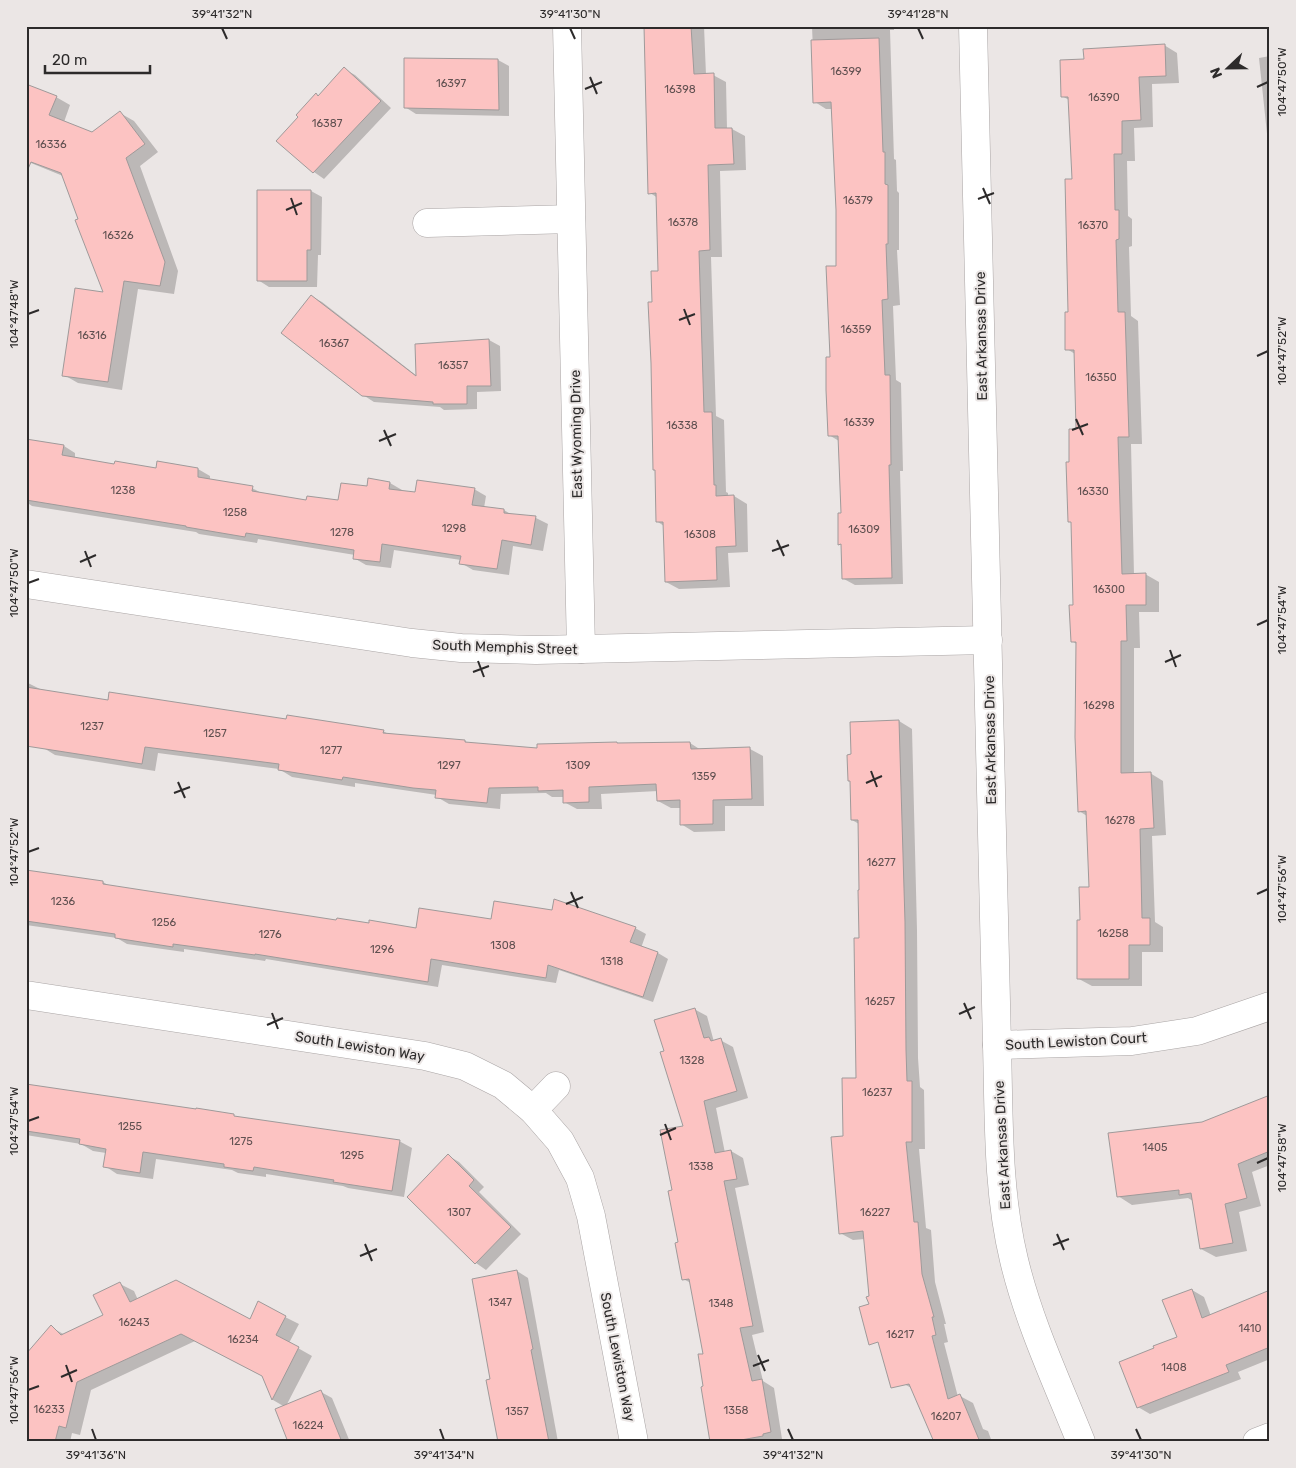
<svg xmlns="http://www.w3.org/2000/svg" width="1296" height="1468" font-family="Rubik,sans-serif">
<rect width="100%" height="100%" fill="#ebe6e5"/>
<g fill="#0003">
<path d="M645 26H704L706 75H713L726 82 727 129H732L745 136 746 170 720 171 722 257H711L716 416 724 420 726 492 728 493V497L734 496 747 504 748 552 728 553 730 587 679 589 666 582 664 526 658 522 656 471 654 470 653 303 659 272 658 198 650 193Z"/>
<path d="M812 26H894V30H890L894 159 896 160 897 191 899 193V250H897L900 305 893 306 896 380 901 383 903 471H900L903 584 855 585 844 579 843 546 840 544 842 514 839 441 829 435 831 358 837 267V210L833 109H826L815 102Z"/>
<path d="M1164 45 1177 53 1179 83 1152 84 1153 127 1134 128 1135 161H1127L1128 216 1132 219V246L1129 247 1131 316 1138 321 1142 444H1131L1134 575 1145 574 1159 582V612H1139L1140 648H1134V774L1150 773 1163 781 1166 835 1152 836 1155 922 1163 927V952H1142V986H1092L1079 979 1081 922 1090 888 1087 816 1079 811 1078 645 1072 641 1074 606 1072 523 1069 521 1078 430 1075 354 1067 349 1073 180 1069 100 1062 96 1085 60Z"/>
<path d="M1270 56V144L1268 143 1259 58Z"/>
<path d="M405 60H498L509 66V116L416 114 405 107Z"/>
<path d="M344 69 355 75 391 108 324 179 314 172 278 141 300 117 316 95 319 96Z"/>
<path d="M56 97 70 105 64 122 92 133 120 113 134 121 158 152 140 166 178 271 174 294 138 289 122 390 78 383 64 375 105 293 63 176 26 161Z"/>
<path d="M259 191H311L322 197 321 255H318L317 287H269L258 280Z"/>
<path d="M311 296 322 302 417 376 416 345 489 340 500 346 501 391 477 392V409L444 410 440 407 374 402 363 395Z"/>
<path d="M26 441 64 446 75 453V459L115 465 157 469 158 462 198 469 210 476V480L252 488 263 494 307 502H339L368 487 390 483 402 490 401 491 416 493 474 489 486 496 484 508 504 510 512 515 536 518 548 524 543 551 513 546 509 575 473 570 461 563V560L394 550 391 568 366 565 354 558 355 555 258 539 257 543 199 534 196 532 32 506 26 502Z"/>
<path d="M1270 589V644L1268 590Z"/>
<path d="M26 682 40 689V691L109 701 383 731 390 735 465 741 470 744 538 749 619 745 690 743 701 750 750 749 763 756 764 806H725V831L694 832 681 824V808H671L658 801V791L601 794 602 809H577L564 802V797H552L546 793 501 794 500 809 449 804 437 797V795L355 783V787L292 777 279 769 158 753 155 771 55 755 42 747 26 728Z"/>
<path d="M899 721 912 729 917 930 918 1058 920 1087 924 1090 925 1149H919L926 1228 931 1230 935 1282 946 1324H944L948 1342 944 1343 958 1397 960 1396 973 1403 983 1429 988 1431 992 1442H932L935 1441 913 1389 904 1384 865 1239 853 1240 840 1233 844 1137 857 1079 861 891 859 824 852 820Z"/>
<path d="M26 871 103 882 111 887 337 922 417 930 492 921 635 928 646 934 641 948 658 953 668 959 653 1002 559 970 556 983 442 965 438 987 266 959 265 961 184 949V952L127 944 117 938 26 925Z"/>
<path d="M694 1009 707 1016 714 1042 720 1040 733 1047 748 1098 716 1108 725 1153 731 1151 743 1158 749 1185 735 1188 764 1332 752 1335 763 1381 774 1388 782 1439 774 1440V1442H711L705 1387V1355L691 1283 683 1279 673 1191 684 1127 665 1052Z"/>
<path d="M26 1085 399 1141 412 1148 404 1197 348 1188 343 1186 266 1174V1177L238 1173 232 1170 156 1159 153 1179 117 1174 105 1166 106 1153 93 1151 81 1144 26 1135Z"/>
<path d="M1270 1096V1165L1252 1172 1261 1206 1239 1212 1247 1251 1216 1257 1201 1249 1193 1201 1188 1198 1132 1205 1118 1196 1202 1123Z"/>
<path d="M449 1156 459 1162 484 1187 479 1192 521 1234 486 1270 476 1263Z"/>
<path d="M517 1271 528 1278 558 1442H499L491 1380Z"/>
<path d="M120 1284 134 1291 138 1300 250 1320 285 1317 299 1324 289 1343 312 1356 286 1406 321 1392 332 1398 350 1442H289L285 1407 273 1400 263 1376 195 1341 91 1390 80 1435 72 1433 70 1442H26L51 1327 65 1335 105 1316Z"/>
<path d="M1192 1290 1204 1297 1211 1316 1270 1292V1359L1238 1372 1241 1379 1150 1414 1138 1407 1178 1337Z"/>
</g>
<g fill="#fcc3c2" stroke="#9f9a9a">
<path d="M644 26H691L694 74 714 73 715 128H732L734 164 708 165 710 250 699 251 704 412H712L714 485H716V496L734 495 736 546 716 547 717 580 665 582 663 522H656L655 470H653L651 363 648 302H652L651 271H658L656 193 648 194Z"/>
<path d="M879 38 883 152H885V184L888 185V244H886L888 299 882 300 885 375H890L891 465H889L892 578 842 579 841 544 838 545V513H841L838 436H828L826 390V357H830L826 266H836V210L831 102 813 103 811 40Z"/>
<path d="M1165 44 1166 76 1139 77 1141 120 1122 121V154H1114L1115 210H1119V239L1116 240 1118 312H1125L1129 437H1118L1122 574 1146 573V605H1126L1127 641H1121V773L1151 772 1154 828 1140 829 1142 918H1150V945H1129V979H1077V920H1080L1079 887H1089L1086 811 1078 812 1075 737 1076 642H1071L1069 605H1073L1071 522H1068L1066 462H1069V429H1076L1074 350H1065V312H1068L1065 179H1072L1068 97H1061L1060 60 1084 59 1083 49Z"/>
<path d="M404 58 498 59 499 110 404 108Z"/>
<path d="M344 67 381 101 313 173 276 141 298 117 296 115 316 93 318 96Z"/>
<path d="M26 84 57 96 49 115 92 132 120 111 145 144 126 158 165 262 160 286 124 281 108 382 62 376 75 288 103 292 75 220 78 219 61 173 31 162 28 169H26Z"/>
<path d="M257 190H311V250H307V281H257Z"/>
<path d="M311 295 416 376 415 344 489 339 491 386H467V404H433V402L362 396 281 333Z"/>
<path d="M26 439 64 445 62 455 114 464 115 461 156 468 157 461 198 468V477L253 486 252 491 306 500 307 496 338 500 341 483 367 486 368 478 390 482 389 489 415 492 417 480 475 488 472 505 504 509V513L536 516 531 545 502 540 497 569 459 564 461 556 382 544 380 562 353 559 354 550 246 533 245 537 186 527V526L26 500Z"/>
<path d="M26 687 108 700 109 692 286 719 287 715 384 730 383 733 465 740V742L537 748V744L617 742V743L690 742 691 749 750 747 752 799 713 800V824L680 825V800L657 801 656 784 589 787V802L563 803V790L538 791V787L489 788 487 803 435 798 436 790 413 788 343 777 342 780 278 770 279 764 145 747 142 764 26 746Z"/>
<path d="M899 720 905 922 906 1050 907 1081H912V1142H906L914 1222H918L922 1274 934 1317H932L936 1335 932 1336 948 1399 960 1394 980 1442H934L909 1384 891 1388 878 1342 869 1345 859 1307 869 1304 866 1297 869 1296 863 1231 839 1234 831 1137 843 1136 842 1078H856L854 938H859L858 890H859L858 820H851L850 781H848L847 755 851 754 850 722Z"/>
<path d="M26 870 103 881V884L336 920 337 918 369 923V920L416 928 419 908 491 919 494 901 552 910 554 899 636 927 630 942 658 952 643 997 548 965 546 978 431 959 428 982 255 954V955L173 944V947L115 938V934L26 921Z"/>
<path d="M695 1008 704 1038 709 1037 711 1041 721 1038 737 1091 704 1101 715 1153 731 1150 737 1179 724 1181 753 1326 740 1328 752 1381 762 1379 771 1432 763 1434V1436L730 1442H710L701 1387 703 1386 698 1354H703L689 1279 682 1280 675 1243 678 1242 668 1191 672 1190 660 1130 683 1126 660 1052 664 1051 654 1020Z"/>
<path d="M26 1084 196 1109V1108L234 1114V1116L400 1140 392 1191 333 1182 334 1180 254 1167 253 1171 224 1167V1164L143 1152 140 1173 103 1167 106 1149 79 1144 80 1139 26 1131Z"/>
<path d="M1270 1095V1151L1238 1164 1247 1198 1225 1204 1233 1243 1200 1249 1191 1193 1179 1195V1190L1117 1197 1108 1133 1202 1122Z"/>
<path d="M448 1154 474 1180 469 1186 511 1227 475 1264 407 1197Z"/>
<path d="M517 1270 533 1349 531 1350 549 1442H498L486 1380 490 1379 472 1279Z"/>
<path d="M176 1280 250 1319 258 1301 286 1316 276 1335 299 1347 272 1400 262 1376 181 1334 77 1382 66 1428 59 1426 55 1442H26V1354L51 1325 61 1335 103 1315 93 1295 120 1282 130 1302Z"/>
<path d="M1192 1289 1202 1318 1270 1290V1347L1226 1365 1229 1372 1137 1408 1119 1362 1154 1348 1153 1346 1177 1337 1162 1300Z"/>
<path d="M321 1390 342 1442H288L275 1409Z"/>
</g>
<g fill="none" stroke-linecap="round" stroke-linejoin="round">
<g stroke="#aaa5a5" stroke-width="29">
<g id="street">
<path d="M567 26 581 649"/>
<path d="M973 26 997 1045C999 1116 997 1190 1014 1260 1029 1323 1057 1382 1081 1442"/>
<path d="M427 223 571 219"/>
<path d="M26 584 412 643 461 648 536 650 988 640"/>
<path d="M26 995 425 1056 465 1066 503 1085 533 1110 560 1141 580 1178 591 1216 634 1442"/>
<path d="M997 1045 1132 1041 1197 1031 1270 1006"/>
<path d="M533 1110 556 1086"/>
<path d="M1257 1442 1270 1437"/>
</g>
</g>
<use href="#street" stroke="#fff" stroke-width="28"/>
</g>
<path fill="none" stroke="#2d2b2b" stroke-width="2" d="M222 28 227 39M570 28 575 39M918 28 923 39M590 77 597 94M1257 87 1268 82M585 89 602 82M983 188 990 204M291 198 297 215M978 199 994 193M286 210 302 203M684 309 690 325M28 314 39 310M679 320 695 314M1257 356 1268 351M1076 419 1083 435M384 430 391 446M1072 430 1088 424M379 441 396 434M777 540 784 556M85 551 91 567M772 551 789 545M80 562 96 555M28 583 39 579M1257 625 1268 620M1170 650 1176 667M478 661 484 677M1165 662 1181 655M473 672 489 666M871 771 877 787M178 782 185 798M866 783 882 776M174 793 190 787M28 852 39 848M571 892 578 908M1257 894 1268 889M566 904 583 897M964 1003 971 1019M272 1013 278 1029M959 1014 975 1007M267 1025 283 1018M28 1121 39 1117M665 1124 671 1140M660 1135 676 1128M1257 1163 1268 1158M1057 1234 1064 1250M365 1244 372 1261M1053 1245 1069 1239M360 1256 377 1249M758 1355 765 1371M66 1365 72 1382M753 1366 769 1360M61 1377 77 1370M28 1390 39 1386M92 1429 96 1440M440 1429 444 1440M788 1429 793 1440M1136 1429 1141 1440"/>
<g text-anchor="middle" stroke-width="4" stroke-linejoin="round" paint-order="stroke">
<g font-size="11" fill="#615151">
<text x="846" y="75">16399</text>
<text x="451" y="87">16397</text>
<text x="680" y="93">16398</text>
<text x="1104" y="101">16390</text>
<text x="327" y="127">16387</text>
<text x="51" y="148">16336</text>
<text x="858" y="204">16379</text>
<text x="683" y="226">16378</text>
<text x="1093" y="229">16370</text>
<text x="118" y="239">16326</text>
<text x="856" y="333">16359</text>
<text x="92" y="339">16316</text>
<text x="334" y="347">16367</text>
<text x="453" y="369">16357</text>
<text x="1101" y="381">16350</text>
<text x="859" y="426">16339</text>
<text x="682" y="429">16338</text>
<text x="123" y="494">1238</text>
<text x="1093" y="495">16330</text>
<text x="235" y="516">1258</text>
<text x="454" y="532">1298</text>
<text x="864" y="533">16309</text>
<text x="342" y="536">1278</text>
<text x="700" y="538">16308</text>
<text x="1109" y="593">16300</text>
<text x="1099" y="709">16298</text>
<text x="92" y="730">1237</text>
<text x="215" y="737">1257</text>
<text x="331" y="754">1277</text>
<text x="449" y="769">1297</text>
<text x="578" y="769">1309</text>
<text x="704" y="780">1359</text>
<text x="1120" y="824">16278</text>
<text x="881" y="866">16277</text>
<text x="63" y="905">1236</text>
<text x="164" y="926">1256</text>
<text x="1113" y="937">16258</text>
<text x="270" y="938">1276</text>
<text x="503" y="949">1308</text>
<text x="382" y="953">1296</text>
<text x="612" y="965">1318</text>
<text x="880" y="1005">16257</text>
<text x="692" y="1064">1328</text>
<text x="877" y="1096">16237</text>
<text x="130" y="1130">1255</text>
<text x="241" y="1145">1275</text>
<text x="1155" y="1151">1405</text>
<text x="352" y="1159">1295</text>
<text x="701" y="1170">1338</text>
<text x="459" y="1216">1307</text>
<text x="875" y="1216">16227</text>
<text x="500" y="1306">1347</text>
<text x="721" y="1307">1348</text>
<text x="134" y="1326">16243</text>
<text x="1250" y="1332">1410</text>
<text x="900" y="1338">16217</text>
<text x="243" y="1343">16234</text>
<text x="1174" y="1371">1408</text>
<text x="49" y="1413">16233</text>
<text x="736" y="1414">1358</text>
<text x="517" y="1415">1357</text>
<text x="946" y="1420">16207</text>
<text x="308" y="1429">16224</text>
</g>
<g font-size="14" fill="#2d2b2b" stroke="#ebe6e5">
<text transform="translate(981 336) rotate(-91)" y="5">East Arkansas Drive</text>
<text transform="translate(576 434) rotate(-91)" y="5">East Wyoming Drive</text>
<text transform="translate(505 647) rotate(2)" y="5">South Memphis Street</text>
<text transform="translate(990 740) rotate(-91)" y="5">East Arkansas Drive</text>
<text transform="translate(1076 1041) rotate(-3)" y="5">South Lewiston Court</text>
<text transform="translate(360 1046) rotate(9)" y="5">South Lewiston Way</text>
<text transform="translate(1002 1145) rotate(-93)" y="5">East Arkansas Drive</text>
<text transform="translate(618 1357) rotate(79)" y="5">South Lewiston Way</text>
</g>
</g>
<rect width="1296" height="1468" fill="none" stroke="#ebe6e5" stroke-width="55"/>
<g transform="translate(1228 68) rotate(248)" stroke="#ebe6e5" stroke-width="4" paint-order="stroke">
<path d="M0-4L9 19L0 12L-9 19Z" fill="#2d2b2b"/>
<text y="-8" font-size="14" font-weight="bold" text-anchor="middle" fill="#2d2b2b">N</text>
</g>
<path d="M45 65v8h105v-8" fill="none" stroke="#2d2b2b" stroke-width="2.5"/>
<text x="52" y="65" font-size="15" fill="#2d2b2b" stroke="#ebe6e5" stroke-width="4" paint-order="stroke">20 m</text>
<rect x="28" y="28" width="1240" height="1412" fill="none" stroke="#2d2b2b" stroke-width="2"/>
<g font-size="12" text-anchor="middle" fill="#2d2b2b">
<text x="222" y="18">39°41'32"N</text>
<text x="570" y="18">39°41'30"N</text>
<text x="918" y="18">39°41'28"N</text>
<text transform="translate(1282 82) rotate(-90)" y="4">104°47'50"W</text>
<text transform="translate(14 314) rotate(-90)" y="4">104°47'48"W</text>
<text transform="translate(1282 351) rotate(-90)" y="4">104°47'52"W</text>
<text transform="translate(14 583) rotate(-90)" y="4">104°47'50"W</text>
<text transform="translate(1282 620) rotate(-90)" y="4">104°47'54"W</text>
<text transform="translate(14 852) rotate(-90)" y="4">104°47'52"W</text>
<text transform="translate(1282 889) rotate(-90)" y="4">104°47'56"W</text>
<text transform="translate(14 1121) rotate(-90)" y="4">104°47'54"W</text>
<text transform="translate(1282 1158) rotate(-90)" y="4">104°47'58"W</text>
<text transform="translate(14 1390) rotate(-90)" y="4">104°47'56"W</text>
<text x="96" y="1459">39°41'36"N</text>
<text x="444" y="1459">39°41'34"N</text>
<text x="793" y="1459">39°41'32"N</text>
<text x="1141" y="1459">39°41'30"N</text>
</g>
</svg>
